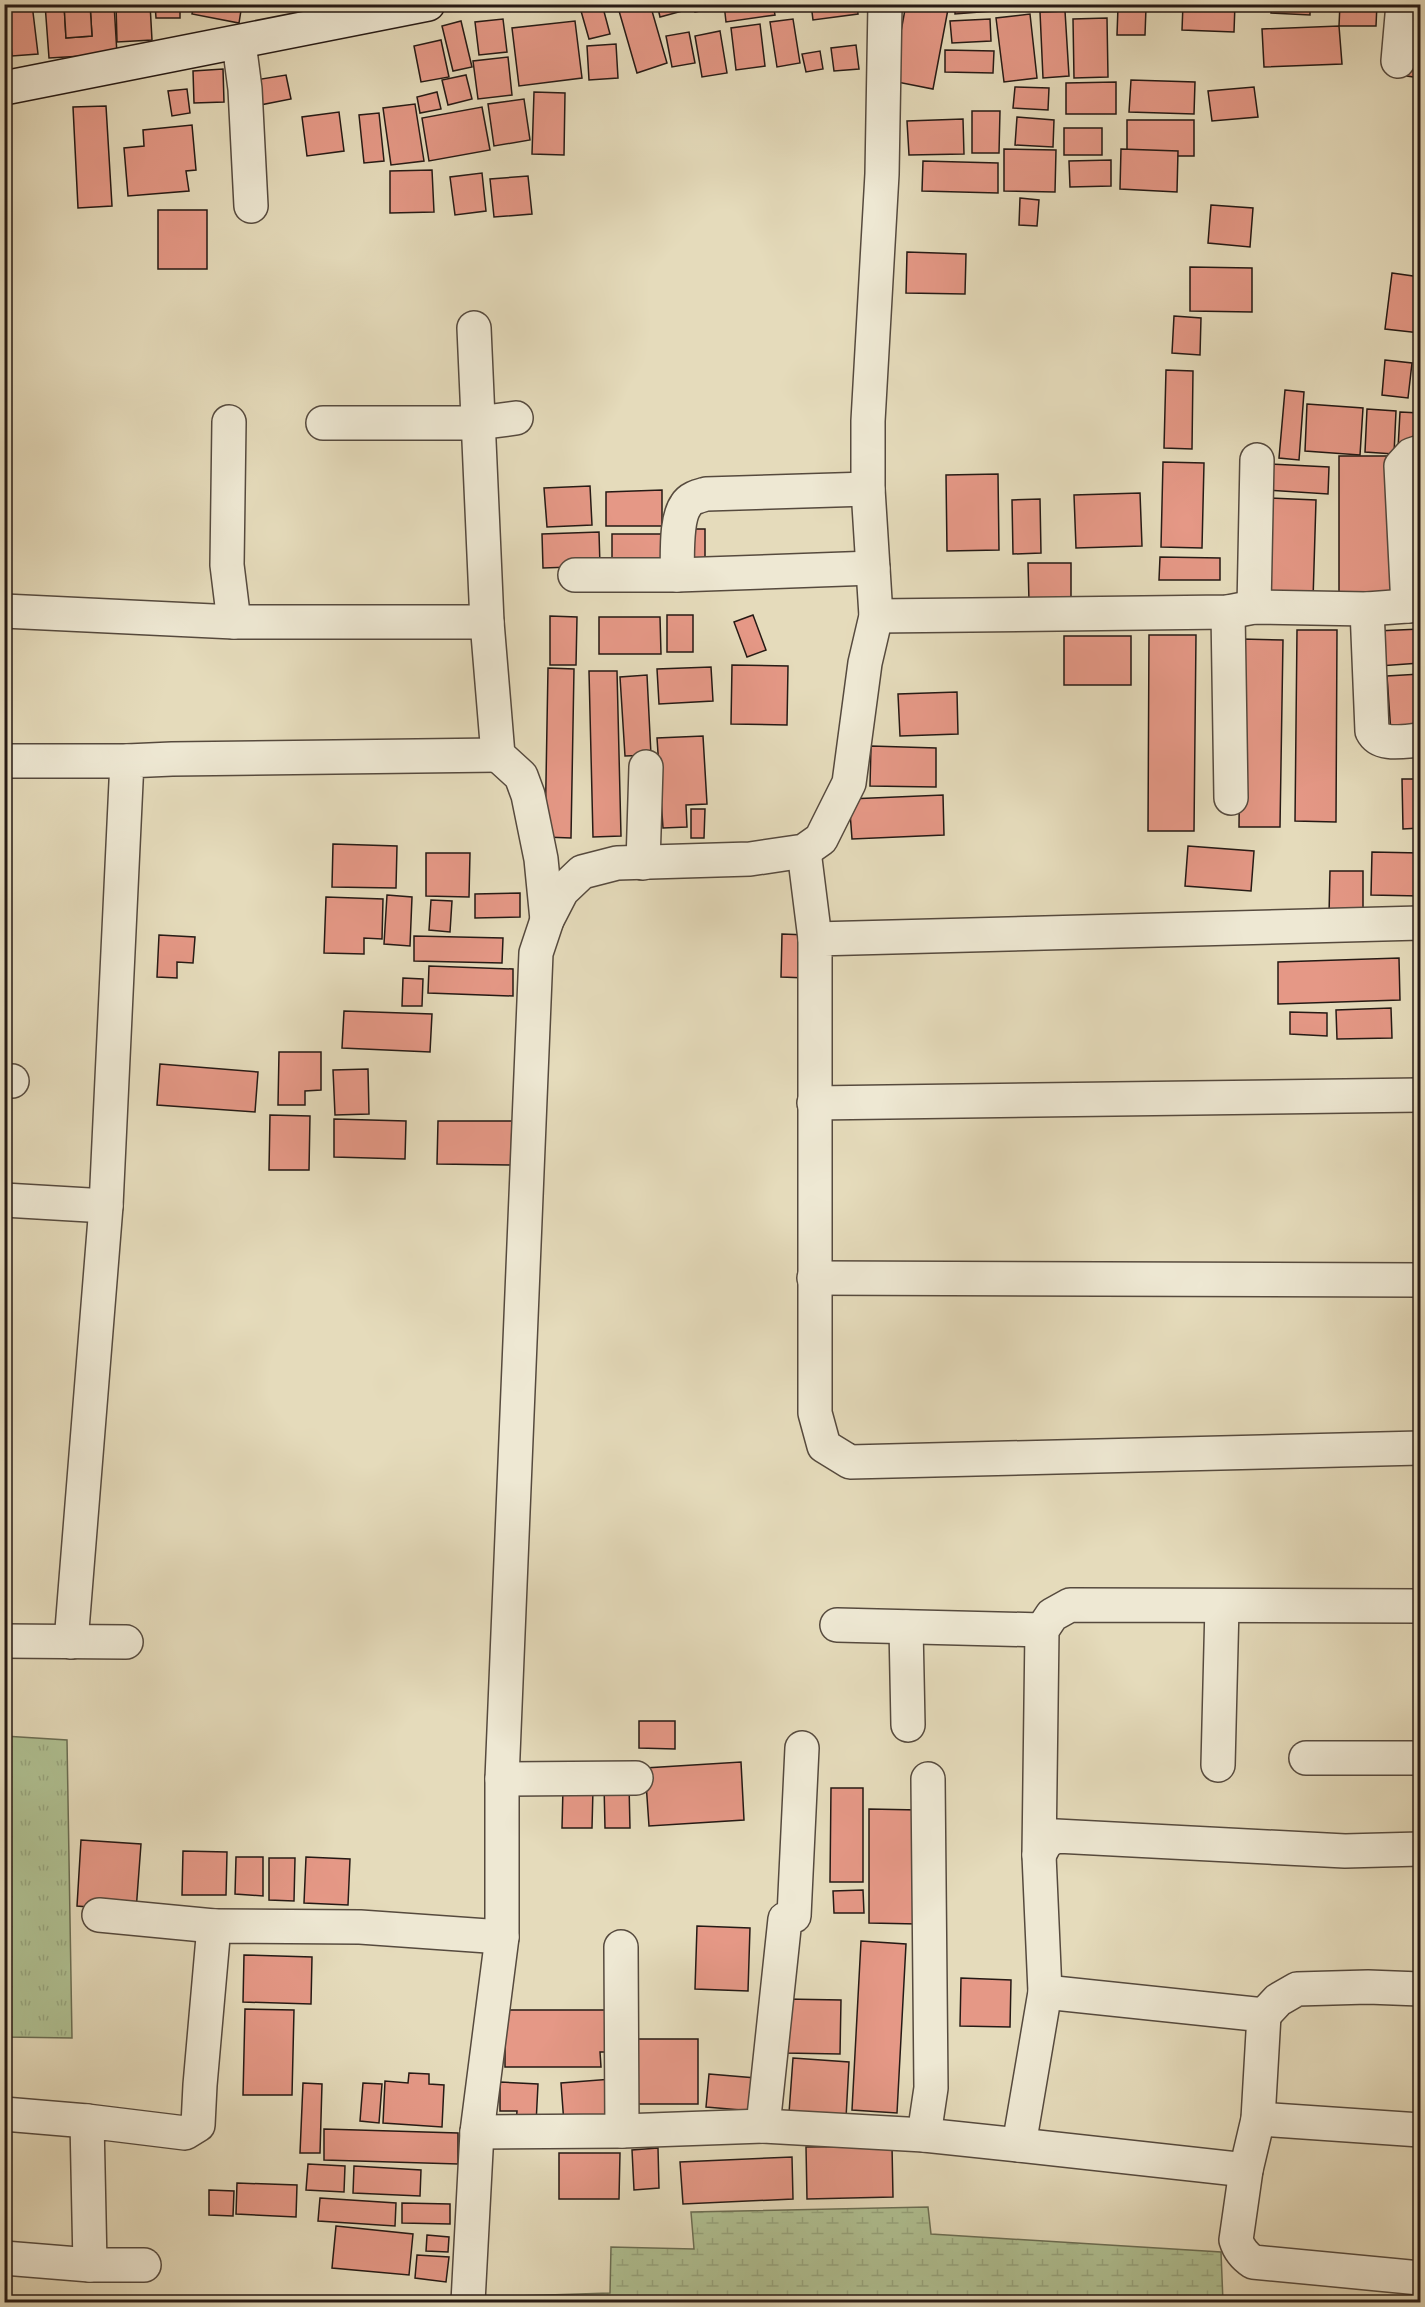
<svg xmlns="http://www.w3.org/2000/svg" width="1425" height="2307" font-family="'Old Standard TT',serif">
<defs>
<pattern id="grass-tufts" width="24" height="20" patternUnits="userSpaceOnUse" patternTransform="scale(1.5)"><rect width="24" height="20" fill="#b0c193"/><path d="M3 7l-1-3M5 7V3M7 7l1-3M15 17l-1-3M17 17v-4M19 17l1-3" fill="none" stroke="#97a57e"/></pattern>
<pattern id="wetland-marsh" width="20" height="14" patternUnits="userSpaceOnUse" patternTransform="scale(1.5)"><rect width="20" height="14" fill="#b0c193"/><path d="M1 5h8M5 5V1M11 12h8M15 12V8" fill="none" stroke="#97a57e"/></pattern>
</defs>
<rect width="100%" height="100%" fill="#e5dbbb"/>
<filter id="stains"><feTurbulence type="fractalNoise" baseFrequency=".00333" numOctaves="4"/><feColorMatrix values="0 0 0 0 .2 0 0 0 0 .09 0 0 0 0 .02 0 0 0 .5 -.17"/></filter>
<radialGradient id="worn" r=".72"><stop offset=".6" stop-color="#630" stop-opacity="0"/><stop offset="1" stop-color="#630" stop-opacity=".3"/></radialGradient>
<path fill="url(#grass-tufts)" stroke="#6b6e54" stroke-width="1.5" d="M4 1736 67 1740 72 2038 5 2037Z"/>
<path fill="url(#wetland-marsh)" stroke="#6b6e54" stroke-width="1.5" d="M928 2207 931 2234 1221 2252 1223 2302H487L488 2297 610 2293 611 2247 694 2249 691 2212Z"/>
<g fill="#e59886" stroke="#261a15" stroke-width="1.5">
<path d="M4 4H32L38 54 12 56 9 25 4 26Z"/>
<path d="M45 4H64L66 38 92 36 90 4H114L117 54 49 58Z"/>
<path d="M64 4H90L92 36 66 38Z"/>
<path d="M116 4H150L152 40 117 42Z"/>
<path d="M155 4H180V18H156Z"/>
<path d="M194 4H242L239 23 192 14Z"/>
<path d="M579 4H602L610 34 589 39Z"/>
<path d="M617 4H650L667 63 637 73Z"/>
<path d="M657 4H684L686 10 660 17Z"/>
<path d="M693 4H712L713 8 695 12Z"/>
<path d="M724 4H773L775 15 726 22Z"/>
<path d="M811 4H857L858 14 813 20Z"/>
<path d="M906 4H949L933 89 892 81Z"/>
<path d="M955 4H991L992 11 955 14Z"/>
<path d="M1183 4H1235L1234 32 1182 30Z"/>
<path d="M1272 4H1310V15L1271 13Z"/>
<path d="M1340 4H1377L1376 26H1339Z"/>
<path d="M1118 7 1146 8 1145 35H1117Z"/>
<path d="M1065 11 1069 76 1043 78 1040 12Z"/>
<path d="M1030 14 1037 78 1004 82 996 18Z"/>
<path d="M1107 18 1108 77 1074 78 1073 19Z"/>
<path d="M503 19 507 52 479 55 475 22Z"/>
<path d="M793 19 800 63 777 67 770 22Z"/>
<path d="M990 19 991 41 952 43 950 21Z"/>
<path d="M461 21 472 67 453 71 442 26Z"/>
<path d="M575 21 582 78 519 86 512 28Z"/>
<path d="M760 24 765 66 736 70 731 28Z"/>
<path d="M1339 26 1342 64 1264 67 1262 29Z"/>
<path d="M720 31 727 73 702 77 695 36Z"/>
<path d="M689 32 695 63 672 67 666 36Z"/>
<path d="M1411 34H1420V78L1407 76Z"/>
<path d="M441 40 449 77 421 82 414 46Z"/>
<path d="M616 44 618 78 589 80 587 46Z"/>
<path d="M856 45 859 69 834 71 831 48Z"/>
<path d="M945 50 994 51 993 73 945 72Z"/>
<path d="M820 51 823 69 806 72 802 54Z"/>
<path d="M508 57 512 95 478 99 473 61Z"/>
<path d="M223 69 224 102 194 103 193 71Z"/>
<path d="M286 75 291 99 260 105 255 80Z"/>
<path d="M466 75 472 99 448 105 442 80Z"/>
<path d="M1131 80 1195 82 1194 114 1129 112Z"/>
<path d="M1116 82V114H1066V83Z"/>
<path d="M1015 87 1049 88 1048 110 1013 108Z"/>
<path d="M1254 87 1258 117 1212 121 1208 91Z"/>
<path d="M187 89 190 113 172 116 168 91Z"/>
<path d="M437 92 441 109 420 113 417 97Z"/>
<path d="M534 92 565 93 564 155 532 154Z"/>
<path d="M524 99 530 140 494 146 488 104Z"/>
<path d="M415 104 424 161 391 165 383 108Z"/>
<path d="M106 106 112 206 78 208 73 107Z"/>
<path d="M482 107 490 150 429 161 422 118Z"/>
<path d="M972 111H1000L999 153H972Z"/>
<path d="M339 112 344 151 307 156 302 117Z"/>
<path d="M379 113 384 161 364 163 359 115Z"/>
<path d="M1017 117 1054 120 1053 147 1015 145Z"/>
<path d="M963 119 964 154 909 155 907 121Z"/>
<rect x="1127" y="120" width="67" height="36"/>
<path d="M192 125 196 170 186 171 189 191 128 196 124 148 144 146 143 130Z"/>
<rect x="1064" y="128" width="38" height="27"/>
<path d="M1004 149 1056 150 1055 192 1004 191Z"/>
<path d="M1121 149 1178 151 1177 192 1120 189Z"/>
<path d="M1111 160V186L1070 187 1069 161Z"/>
<path d="M923 161 998 163V193L922 191Z"/>
<path d="M432 170 434 212 390 213V171Z"/>
<path d="M482 173 486 211 455 215 450 177Z"/>
<path d="M528 176 532 214 494 217 490 179Z"/>
<path d="M1020 198 1039 200 1037 226 1019 225Z"/>
<path d="M1211 205 1253 208 1250 247 1208 243Z"/>
<rect x="158" y="210" width="49" height="59"/>
<path d="M907 252 966 254 965 294 906 293Z"/>
<path d="M1190 267 1252 268V312L1190 311Z"/>
<path d="M1392 273 1420 277V333L1385 329Z"/>
<path d="M1174 316 1201 318 1200 355 1172 353Z"/>
<path d="M1385 360 1412 363 1408 398 1382 395Z"/>
<path d="M1166 370 1193 371 1192 449 1164 448Z"/>
<path d="M1285 390 1304 392 1299 460 1279 458Z"/>
<path d="M1307 404 1363 408 1360 455 1305 451Z"/>
<path d="M1367 409 1396 411 1394 454 1365 452Z"/>
<path d="M1400 412 1420 413 1418 450 1398 449Z"/>
<rect x="1339" y="456" width="56" height="141"/>
<path d="M1163 462 1204 463 1202 548 1161 547Z"/>
<path d="M1268 464 1329 467 1328 494 1267 490Z"/>
<path d="M998 474 999 550 947 551 946 475Z"/>
<path d="M590 486 592 525 547 527 544 488Z"/>
<path d="M662 490V526H606V492Z"/>
<path d="M1140 493 1142 546 1076 548 1074 495Z"/>
<path d="M1270 498 1316 500 1313 600 1268 599Z"/>
<path d="M1040 499 1041 553 1013 554 1012 500Z"/>
<path d="M682 529H705V571L682 570Z"/>
<path d="M599 532 600 566 543 568 542 534Z"/>
<path d="M612 534H671V569L612 570Z"/>
<path d="M1160 557 1220 558V580H1159Z"/>
<path d="M1028 563H1071V601L1029 602Z"/>
<rect x="667" y="615" width="26" height="37"/>
<path d="M753 615 766 650 747 657 734 622Z"/>
<path d="M550 616 577 617 576 665H550Z"/>
<path d="M599 617H660L661 654H599Z"/>
<path d="M1420 629V663L1379 666 1376 631Z"/>
<path d="M1297 630H1337L1336 822 1295 821Z"/>
<path d="M1149 635H1196L1194 831H1148Z"/>
<rect x="1064" y="636" width="67" height="49"/>
<path d="M1241 639 1283 640 1280 827H1239Z"/>
<path d="M732 665 788 666 787 725 731 724Z"/>
<path d="M711 667 713 701 659 704 657 669Z"/>
<path d="M548 668 574 669 571 838 545 837Z"/>
<path d="M589 671H617L621 836 593 837Z"/>
<path d="M1420 674V732L1391 733 1387 676Z"/>
<path d="M647 675 651 755 625 756 620 677Z"/>
<path d="M957 692 958 734 900 736 898 694Z"/>
<path d="M703 736 707 804 686 805 687 827 663 828 657 738Z"/>
<path d="M871 746 936 748V787L870 786Z"/>
<path d="M1402 779H1420V828L1403 829Z"/>
<path d="M943 795 944 835 852 839 849 799Z"/>
<path d="M691 809H705L704 838H691Z"/>
<path d="M333 844 397 846 396 888 332 887Z"/>
<path d="M1188 846 1254 851 1251 891 1185 886Z"/>
<path d="M1372 852 1420 853V896L1371 895Z"/>
<path d="M426 853H470L469 897 426 896Z"/>
<path d="M1330 871H1363V915H1329Z"/>
<path d="M520 893V917L475 918V894Z"/>
<path d="M387 895 412 897 410 946 384 944Z"/>
<path d="M326 897 383 899 382 939 364 938V954L324 953Z"/>
<path d="M431 900 452 901 450 932 429 930Z"/>
<path d="M782 934 807 935 806 978 781 977Z"/>
<path d="M159 935 195 937 193 963 177 962V978L157 977Z"/>
<path d="M414 936 503 938 502 963 414 961Z"/>
<path d="M1399 958 1400 1000 1278 1004V962Z"/>
<path d="M1415 959H1420V999H1414Z"/>
<path d="M429 966 513 969V996L428 993Z"/>
<path d="M403 978 423 979 422 1006H402Z"/>
<path d="M1391 1008 1392 1038 1337 1039 1336 1010Z"/>
<path d="M344 1011 432 1014 430 1052 342 1048Z"/>
<path d="M1290 1012 1327 1013V1036L1290 1034Z"/>
<path d="M279 1052H321V1090L305 1091V1105H278Z"/>
<path d="M160 1064 258 1072 255 1112 157 1105Z"/>
<path d="M368 1069 369 1114 335 1115 333 1070Z"/>
<path d="M270 1115 310 1116 309 1170H269Z"/>
<path d="M334 1119 406 1121 405 1159 334 1157Z"/>
<path d="M438 1121H512L511 1165 437 1164Z"/>
<path d="M639 1721H675V1749L639 1748Z"/>
<path d="M741 1762 744 1820 649 1826 645 1768Z"/>
<path d="M604 1784H629L630 1828H605Z"/>
<path d="M563 1788 593 1789 592 1828H562Z"/>
<path d="M831 1788H863V1882H830Z"/>
<path d="M869 1809 919 1810 918 1924 869 1923Z"/>
<path d="M81 1840 141 1844 136 1911 77 1906Z"/>
<path d="M183 1851 227 1852 226 1895H182Z"/>
<path d="M236 1857H263V1896L235 1894Z"/>
<path d="M306 1857 350 1859 348 1905 304 1903Z"/>
<path d="M269 1858H295L294 1901 269 1900Z"/>
<path d="M863 1890 864 1913H834L833 1891Z"/>
<path d="M697 1926 750 1928 748 1991 695 1989Z"/>
<path d="M861 1941 906 1944 897 2113 852 2110Z"/>
<path d="M244 1955 312 1957 311 2004 243 2002Z"/>
<path d="M961 1978 1011 1980 1010 2027 960 2026Z"/>
<path d="M785 1999 841 2000 840 2054 784 2053Z"/>
<path d="M245 2009 294 2010 292 2095H243Z"/>
<path d="M505 2010H613V2052H600L601 2067H505Z"/>
<rect x="637" y="2039" width="61" height="65"/>
<path d="M793 2058 849 2062 846 2118 789 2113Z"/>
<path d="M409 2073 429 2074V2084L444 2085 442 2127 383 2123 385 2081 408 2083Z"/>
<path d="M709 2074 756 2078 753 2111 706 2107Z"/>
<path d="M612 2079 615 2120 564 2124 561 2083Z"/>
<path d="M500 2082 538 2084 536 2124H516L517 2111H500Z"/>
<path d="M303 2083 322 2084 320 2153H300Z"/>
<path d="M363 2083 382 2084 379 2123 360 2121Z"/>
<path d="M324 2129 458 2133V2164L324 2160Z"/>
<path d="M892 2146 893 2197 807 2199 806 2147Z"/>
<path d="M658 2148 659 2188 634 2190 632 2150Z"/>
<path d="M559 2153H620L619 2199H559Z"/>
<path d="M792 2157 793 2199 683 2204 680 2162Z"/>
<path d="M308 2164 345 2166 344 2192 306 2190Z"/>
<path d="M354 2166 421 2170 420 2196 353 2193Z"/>
<path d="M237 2183 297 2185 296 2217 236 2214Z"/>
<path d="M209 2190 234 2191 233 2216 209 2215Z"/>
<path d="M320 2198 396 2203 395 2226 318 2221Z"/>
<path d="M402 2203 450 2204V2224L402 2223Z"/>
<path d="M336 2226 413 2234 409 2275 332 2268Z"/>
<path d="M427 2235 449 2237 448 2252 426 2251Z"/>
<path d="M417 2255 449 2257 446 2282 415 2278Z"/>
</g>
<g fill="none" stroke-linecap="round" stroke-linejoin="round">
<g stroke="#564a3e" stroke-width="36">
<g id="street">
<path d="M239 43 245 89 251 206"/>
<path d="M1398 61 1403 4"/>
<path d="M474 328 487 622"/>
<path d="M229 422 227 565 234 622H487L498 755 521 776 528 795 541 859 547 920"/>
<path d="M323 423H478L516 418"/>
<path d="M575 575H677L873 568"/>
<path d="M677 575C678 556 675 520 686 505 690 498 699 496 706 494L868 489"/>
<path d="M1408 606 1401 466 1411 455 1420 452"/>
<path d="M1254 607 1257 460"/>
<path d="M1367 609 1372 731C1380 747 1404 741 1420 740"/>
<path d="M4 611 234 622"/>
<path d="M1228 612 1231 798"/>
<path d="M876 616 1228 612 1254 607 1367 609 1420 605"/>
<path d="M4 761H127"/>
<path d="M804 851 815 939"/>
<path d="M643 863 646 767"/>
<path d="M1420 923 815 939V1413L824 1446 850 1462 1420 1448"/>
<path d="M4 1081H12"/>
<path d="M814 1103 1420 1095"/>
<path d="M4 1200 106 1206"/>
<path d="M814 1278 1420 1280"/>
<path d="M837 1625 1042 1630"/>
<path d="M906 1627 908 1725"/>
<path d="M4 1641 126 1642"/>
<path d="M71 1642 106 1206 127 761 172 759 498 755"/>
<path d="M1306 1758H1420"/>
<path d="M1218 1765 1222 1606"/>
<path d="M502 1779 636 1778"/>
<path d="M1039 1855 1046 1842 1056 1836 1345 1851 1420 1849"/>
<path d="M99 1915 214 1926"/>
<path d="M621 1947 622 2131"/>
<path d="M1045 1992 1264 2015 1258 2119 1246 2170 1236 2240C1239 2250 1244 2256 1253 2262L1420 2278"/>
<path d="M1264 2015 1278 2000 1297 1989 1368 1987 1420 1989"/>
<path d="M4 2114 87 2121"/>
<path d="M1258 2119 1420 2130"/>
<path d="M763 2126 785 1919 794 1916 802 1748"/>
<path d="M477 2132 622 2131 763 2126 924 2135 1019 2145 1045 1992 1039 1855 1042 1630 1052 1615 1070 1605 1420 1606"/>
<path d="M924 2135 931 2088 928 1779"/>
<path d="M1019 2145 1246 2170"/>
<path d="M4 2258 90 2265 87 2121 185 2133 198 2125 200 2085 214 1926 360 1927 502 1937"/>
<path d="M90 2265H144"/>
<path d="M468 2302 477 2132 502 1937V1779L536 953 547 920 562 891 582 872 617 863 750 859 804 851 821 839 849 783 865 663 876 616 868 489V421L882 174 885 4"/>
</g>
</g>
<g stroke="#261a15" stroke-width="36">
<path id="secondary" d="M4 88 428 4"/>
</g>
<use href="#street" stroke="#eee8d3" stroke-width="33"/>
<use href="#secondary" stroke="#eee8d3" stroke-width="33"/>
</g>
<rect width="1425" height="2307" fill="none" stroke="#e5dbbb" stroke-width="24"/>
<rect x="6" y="6" width="1413" height="2295" fill="none" stroke="#261a15" stroke-width="3"/>
<rect x="12" y="12" width="1401" height="2283" fill="none" stroke="#261a15" stroke-width="1.5"/>
<rect width="100%" height="100%" filter="url(#stains)"/>
<rect width="100%" height="100%" fill="url(#worn)"/>
</svg>
